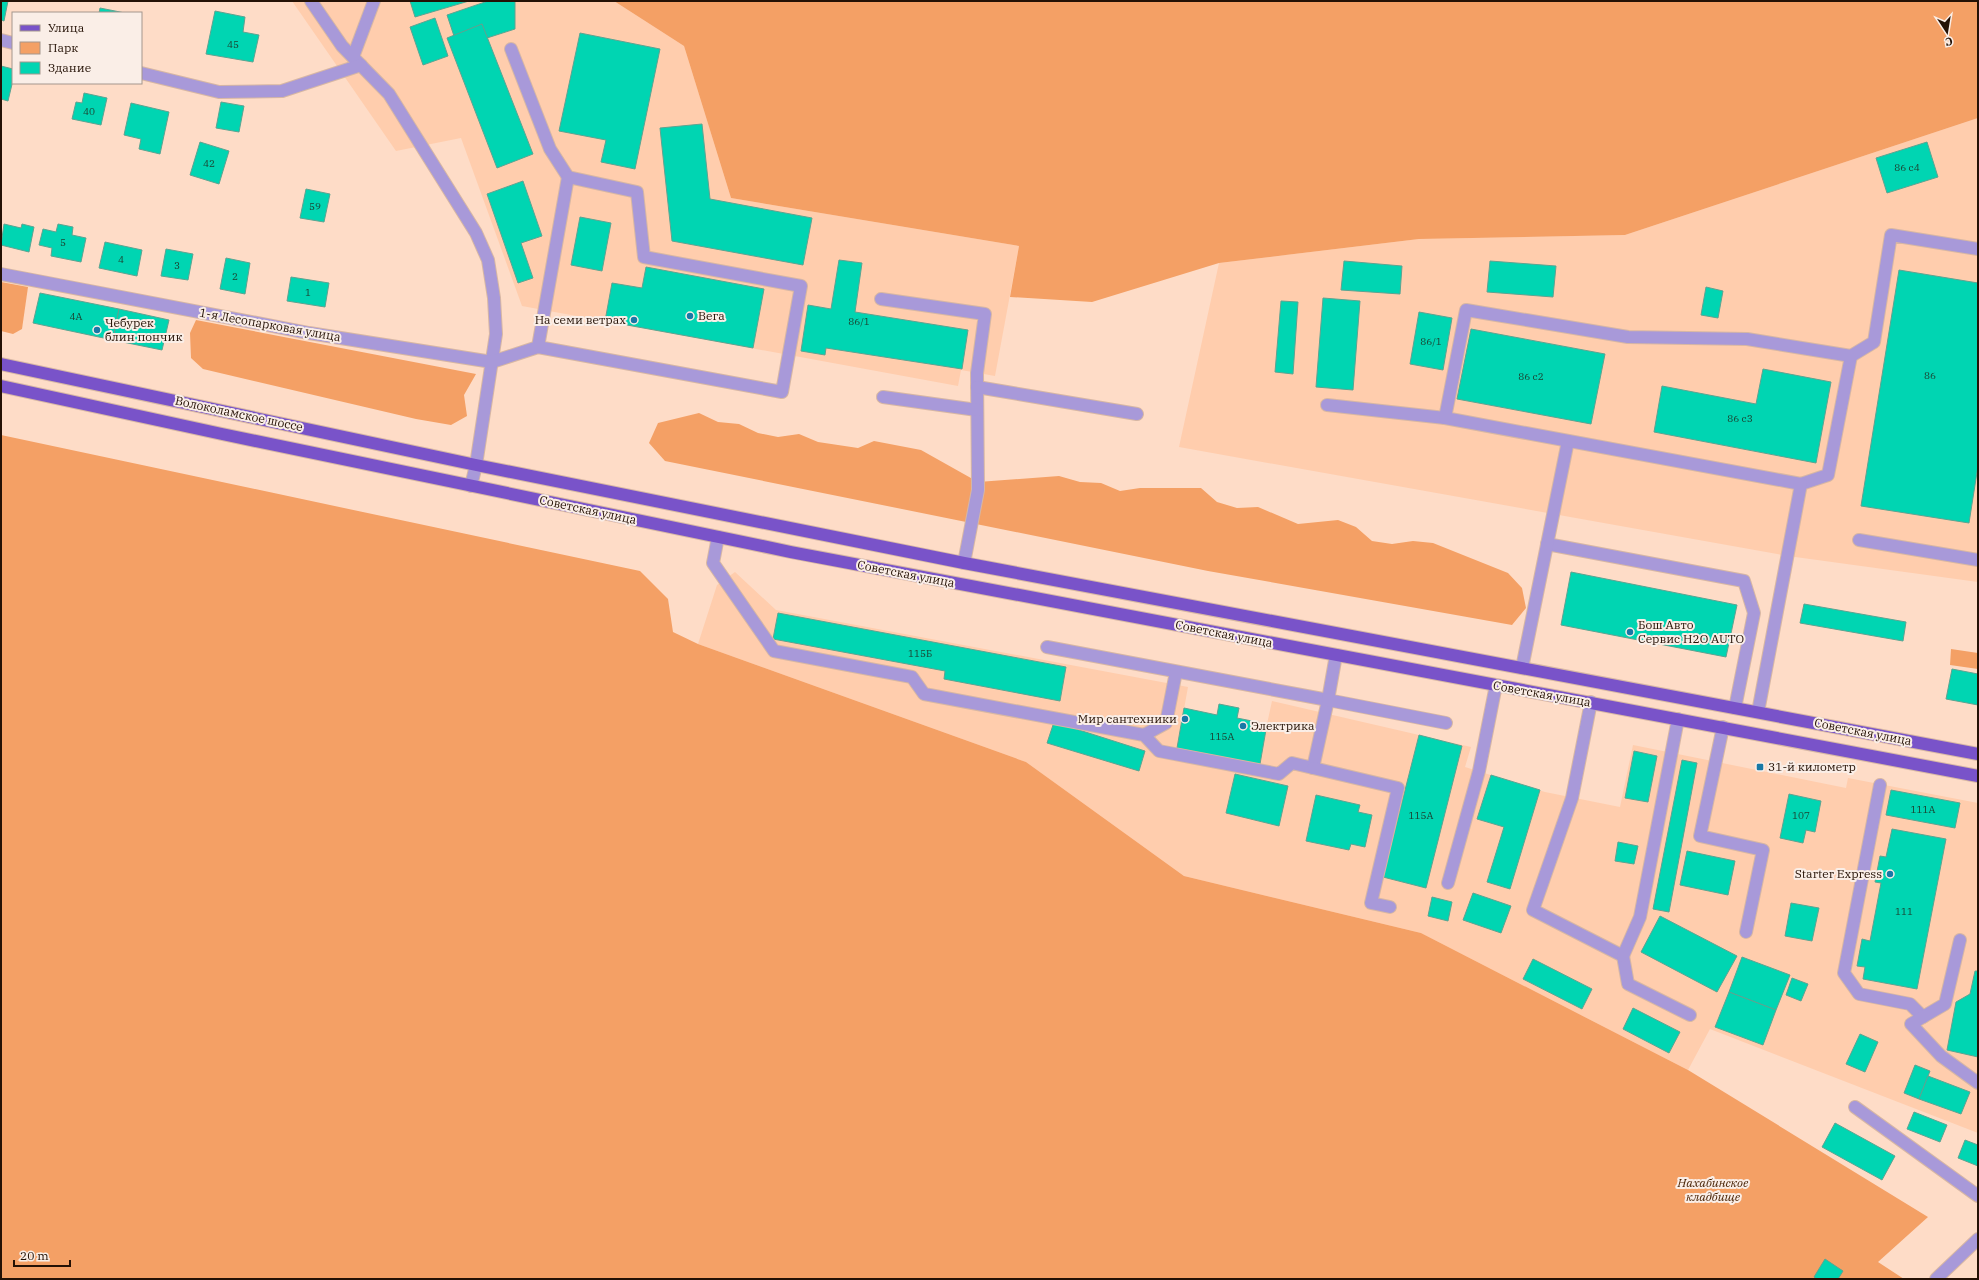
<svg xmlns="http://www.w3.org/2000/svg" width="1979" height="1280" font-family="'IBM Plex Serif',serif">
<rect width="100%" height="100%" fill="#fedcc7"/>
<g fill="#ffcdad">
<path d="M292 1H614L684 46 731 198 1019 246 995 376 961 370 958 386 522 306 461 138 396 151Z"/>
<path d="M1978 118V582L1788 556 1179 447 1219 263 1419 239 1625 235Z"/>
<path d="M735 572 776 610 1188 687 1184 709 1217 715 1219 704 1239 708 1237 718 1267 724 1272 701 1471 747 1465 767 1545 792 1620 807 1633 745 1846 788 1848 778 1978 803V1133L1710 1029 1688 1070 1421 933 1184 876 1026 762 698 644 717 585Z"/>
</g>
<g fill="#f4a065">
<path d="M614 1H1978V118L1625 235 1419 239 1219 263 1092 302 1010 297 1019 246 731 198 684 46Z"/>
<path d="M1 282 28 287 22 329 13 334 1 331Z"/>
<path d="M196 320 476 374 464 395 467 416 451 425 416 419 203 369 191 358 190 333Z"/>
<path d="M699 413 718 422 739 424 758 433 778 437 799 434 818 442 858 448 874 441 921 450 978 482 1059 476 1080 482 1101 483 1120 491 1140 488H1201L1217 502 1237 508 1258 507 1298 524 1338 520 1356 527 1372 541 1392 544 1413 541 1433 543 1508 573 1522 588 1526 608 1512 625 1208 571 665 461 649 443 658 423Z"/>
<path d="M1 435 640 571 668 599 673 632 698 644 1026 762 1184 876 1421 933 1688 1070 1928 1217 1878 1262 1904 1279H1Z"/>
<path d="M1951 649 1978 653V669L1950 665Z"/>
</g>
<g fill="#00d5b2" stroke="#5ca491">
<path d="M1 1H8L4 21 1 20Z"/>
<path d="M410 1H469L415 17Z"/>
<path d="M488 1H515V29L487 38 482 24 454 36 447 15Z"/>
<path d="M100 8 125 13H99Z"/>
<path d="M215 11 245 17 243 32 259 35 253 62 206 54Z"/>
<path d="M435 18 448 56 423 65 410 27Z"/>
<path d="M482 24 533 154 497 168 447 38Z"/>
<path d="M580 33 660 49 635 169 601 162 606 140 559 131Z"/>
<path d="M1 66 13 69V80L8 101 1 99Z"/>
<path d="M84 93 107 98 101 125 72 119 76 102 82 103Z"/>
<path d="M221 102 244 106 239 132 216 128Z"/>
<path d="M131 103 169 112 160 154 139 149 141 139 124 135Z"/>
<path d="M702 124 710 199 812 218 803 265 672 241 660 128Z"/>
<path d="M200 142 229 151 219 184 190 175Z"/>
<path d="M1927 142 1938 177 1887 193 1876 158Z"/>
<path d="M523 181 542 236 521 243 533 278 518 283 487 194Z"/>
<path d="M306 189 330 194 324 222 300 218Z"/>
<path d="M580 217 611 223 602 271 571 265Z"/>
<path d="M4 224 21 228 22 224 34 227 29 252 1 245Z"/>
<path d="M58 224 73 227 72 235 86 238 81 262 51 256 52 248 39 245 43 229 56 232Z"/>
<path d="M105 242 142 250 137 276 99 268Z"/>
<path d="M166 249 193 254 188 280 161 276Z"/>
<path d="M226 258 250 263 245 294 220 289Z"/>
<path d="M839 260 862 263 855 312 968 330 962 369 826 348 825 355 801 351 808 305 831 309Z"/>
<path d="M1344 261 1402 266 1400 294 1341 290Z"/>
<path d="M1490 261 1556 266 1553 297 1487 292Z"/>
<path d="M646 267 764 289 753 348 605 321 612 283 642 288Z"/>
<path d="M1899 270 1978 283V466L1969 523 1861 506Z"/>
<path d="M291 277 329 283 325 307 287 301Z"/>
<path d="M1706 287 1723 291 1718 318 1701 315Z"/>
<path d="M40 293 119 309 113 340 33 323Z"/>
<path d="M1323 298 1360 301 1353 390 1316 387Z"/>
<path d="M1281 301 1298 302 1293 374 1275 372Z"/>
<path d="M119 309 169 320 162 350 113 340Z"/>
<path d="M1419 312 1452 318 1443 370 1410 364Z"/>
<path d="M1471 329 1605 354 1591 424 1457 399Z"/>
<path d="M1763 369 1831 382 1816 463 1654 432 1662 386 1756 404Z"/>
<path d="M1571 572 1737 605 1726 657 1561 625Z"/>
<path d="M1804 604 1906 622 1903 641 1800 623Z"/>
<path d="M778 613 1066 667 1060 701 944 679 945 671 773 639Z"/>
<path d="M1952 669 1978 674V705L1946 699Z"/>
<path d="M1219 704 1239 708 1237 718 1267 724 1260 764 1177 748 1184 708 1217 715Z"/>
<path d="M1054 722 1145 751 1139 771 1047 743Z"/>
<path d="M1419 735 1462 746 1426 888 1383 877Z"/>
<path d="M1634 751 1657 756 1648 802 1625 798Z"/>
<path d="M1682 760 1697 763 1669 912 1653 909Z"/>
<path d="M1235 774 1288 786 1279 826 1226 813Z"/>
<path d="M1491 775 1540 790 1510 889 1487 882 1504 827 1477 819Z"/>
<path d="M1891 790 1960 803 1955 828 1886 815Z"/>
<path d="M1789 794 1821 801 1815 832 1806 830 1803 843 1780 838Z"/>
<path d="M1316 795 1360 805 1358 812 1372 815 1365 847 1351 844 1349 850 1306 841Z"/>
<path d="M1892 829 1946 839 1917 989 1863 979 1865 967 1857 966 1862 939 1870 941 1881 883 1875 882 1880 856 1886 857Z"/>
<path d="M1618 842 1638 846 1634 864 1615 861Z"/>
<path d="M1687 851 1735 861 1728 895 1680 885Z"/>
<path d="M1473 893 1511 906 1501 933 1463 920Z"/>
<path d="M1432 897 1452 902 1448 921 1428 916Z"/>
<path d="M1791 903 1819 908 1812 941 1785 936Z"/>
<path d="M1660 916 1737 956 1717 992 1641 952Z"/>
<path d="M1742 957 1790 975 1776 1010 1729 992Z"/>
<path d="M1533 959 1592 989 1582 1009 1523 979Z"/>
<path d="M1975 971H1978V1057L1947 1050 1956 1002 1970 994Z"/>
<path d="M1792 978 1808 984 1801 1001 1786 995Z"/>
<path d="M1729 992 1776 1010 1763 1045 1715 1027Z"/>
<path d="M1633 1008 1680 1032 1669 1053 1623 1029Z"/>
<path d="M1860 1034 1878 1042 1865 1072 1846 1064Z"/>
<path d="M1915 1065 1930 1071 1919 1099 1904 1093Z"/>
<path d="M1928 1076 1970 1092 1961 1114 1919 1099Z"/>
<path d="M1914 1112 1947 1125 1940 1142 1907 1129Z"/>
<path d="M1835 1123 1895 1156 1882 1180 1822 1147Z"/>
<path d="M1965 1140 1978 1145V1166L1958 1158Z"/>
<path d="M1825 1259 1843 1271 1838 1279H1817L1814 1277Z"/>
</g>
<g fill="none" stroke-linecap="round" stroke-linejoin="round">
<g stroke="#d7b7a4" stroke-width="14">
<g id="minor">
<path d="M311 1 342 46 389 94 476 233 488 260 494 298 496 334 476 465 471 486"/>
<path d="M1 40 13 43"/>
<path d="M511 49 550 149 568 177"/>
<path d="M353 57 374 1"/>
<path d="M141 73 219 92 282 91 361 65"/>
<path d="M1 274 309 333 492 362 538 347 782 392 801 286 644 257 637 192 568 177 538 347"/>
<path d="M881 299 985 314 977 373 978 490 964 563"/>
<path d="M977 387 1137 414"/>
<path d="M883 397 977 410"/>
<path d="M1327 405 1445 418"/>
<path d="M1801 484 1828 475 1851 356"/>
<path d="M718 537 713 563 774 651 912 677 924 694 1144 735 1159 751 1279 774 1292 763 1313 768 1328 700 1047 647"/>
<path d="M1859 540 1978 560"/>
<path d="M1547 544 1744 581 1754 613 1735 708"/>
<path d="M1336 655 1328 700 1446 723"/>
<path d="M1522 668 1568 441"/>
<path d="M1591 702 1572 798 1533 910 1623 956 1628 984 1690 1015"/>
<path d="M1758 712 1801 484 1445 418 1466 310 1628 337 1747 339 1851 356 1874 342 1891 235 1978 249"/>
<path d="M1723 727 1700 836 1763 850 1746 932"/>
<path d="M1144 735 1166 723 1176 672"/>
<path d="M1313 768 1398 788 1371 903 1390 907"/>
<path d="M1880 785 1844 973 1859 994 1910 1004 1923 1017"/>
<path d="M1448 883 1479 771 1496 685"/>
<path d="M1960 940 1945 1004 1911 1024 1941 1056 1978 1083"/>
<path d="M1623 956 1640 917 1678 719"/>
<path d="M1855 1107 1978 1196"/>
<path d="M1936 1279 1978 1239"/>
</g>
</g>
<g stroke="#d7b7a4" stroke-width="14">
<g id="major">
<path d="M1 364 476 465 964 563 1978 754"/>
<path d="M1 386 222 434 791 552 1978 776"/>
</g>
</g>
<use href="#minor" stroke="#a899d9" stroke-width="12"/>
<use href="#major" stroke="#7953c9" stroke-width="12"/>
</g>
<g fill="#1879a6" stroke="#faeee7" stroke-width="1.5">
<circle cx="690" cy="316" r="4"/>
<circle cx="634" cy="320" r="4"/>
<circle cx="97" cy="330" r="4"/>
<circle cx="1630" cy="632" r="4"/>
<circle cx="1185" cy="719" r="4"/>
<circle cx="1243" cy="726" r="4"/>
<rect x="1756" y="763" width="8" height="8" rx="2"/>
<circle cx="1890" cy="874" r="4"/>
</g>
<g text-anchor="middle" stroke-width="4" stroke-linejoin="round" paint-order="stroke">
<g font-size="10" fill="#1b4230">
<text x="233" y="48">45</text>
<text x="89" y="115">40</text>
<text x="209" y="167">42</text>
<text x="1907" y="171">86 с4</text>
<text x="315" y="210">59</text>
<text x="63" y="246">5</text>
<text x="121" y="263">4</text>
<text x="177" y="269">3</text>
<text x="235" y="280">2</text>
<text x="308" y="296">1</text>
<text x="76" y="320">4А</text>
<text x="859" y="325">86/1</text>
<text x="1431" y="345">86/1</text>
<text x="1930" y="379">86</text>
<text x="1531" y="380">86 с2</text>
<text x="1740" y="422">86 с3</text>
<text x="920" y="657">115Б</text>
<text x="1222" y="740">115А</text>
<text x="1923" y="813">111А</text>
<text x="1421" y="819">115А</text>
<text x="1801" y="819">107</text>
<text x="1904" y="915">111</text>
</g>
<g font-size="12" fill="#241105" stroke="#faeee7" text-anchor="start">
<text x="698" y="320">Вега</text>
<text x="626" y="324" text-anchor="end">На семи ветрах</text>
<text x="105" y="327">Чебурек<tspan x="105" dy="14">блин пончик</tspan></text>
<text x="1638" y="629">Бош Авто<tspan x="1638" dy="14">Сервис H2O AUTO</tspan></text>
<text x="1177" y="723" text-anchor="end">Мир сантехники</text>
<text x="1251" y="730">Электрика</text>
<text x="1768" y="771">31-й километр</text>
<text x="1882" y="878" text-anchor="end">Starter Express</text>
</g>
<g font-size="12" fill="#241105" stroke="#faeee7">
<text transform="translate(270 325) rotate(10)" y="4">1-я Лесопарковая улица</text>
<text transform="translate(239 414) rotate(12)" y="4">Волоколамское шоссе</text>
<text transform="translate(588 510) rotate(12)" y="4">Советская улица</text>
<text transform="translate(906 574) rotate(11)" y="4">Советская улица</text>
<text transform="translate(1224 634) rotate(11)" y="4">Советская улица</text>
<text transform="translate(1542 694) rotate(10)" y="4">Советская улица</text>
<text transform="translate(1863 732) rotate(11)" y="4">Советская улица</text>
</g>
<g font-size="12" font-style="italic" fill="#451f00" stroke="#faeee7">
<text x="1713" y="1187">Нахабинское<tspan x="1713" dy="14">кладбище</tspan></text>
</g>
</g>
<rect width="1979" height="1280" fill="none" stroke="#241105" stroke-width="4"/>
<rect x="12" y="12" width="130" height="72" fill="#faeee7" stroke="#a4968d"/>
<rect x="20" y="25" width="20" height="6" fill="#7953c9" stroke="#a4968d"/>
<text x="48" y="32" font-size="12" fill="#241105">Улица</text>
<rect x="20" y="42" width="20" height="12" fill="#f4a065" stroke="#a4968d"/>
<text x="48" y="52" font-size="12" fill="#241105">Парк</text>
<rect x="20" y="62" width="20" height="12" fill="#00d5b2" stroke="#a4968d"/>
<text x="48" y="72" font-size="12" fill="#241105">Здание</text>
<g transform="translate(1947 32) rotate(168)" stroke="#faeee7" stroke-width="3" paint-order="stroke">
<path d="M0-3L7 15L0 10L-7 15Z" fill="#241105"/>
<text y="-6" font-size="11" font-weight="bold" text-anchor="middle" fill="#241105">С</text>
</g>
<path d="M14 1260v6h56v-6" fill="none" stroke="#241105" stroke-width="2"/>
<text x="20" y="1260" font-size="12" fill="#241105" stroke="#faeee7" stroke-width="3" paint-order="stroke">20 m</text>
</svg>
